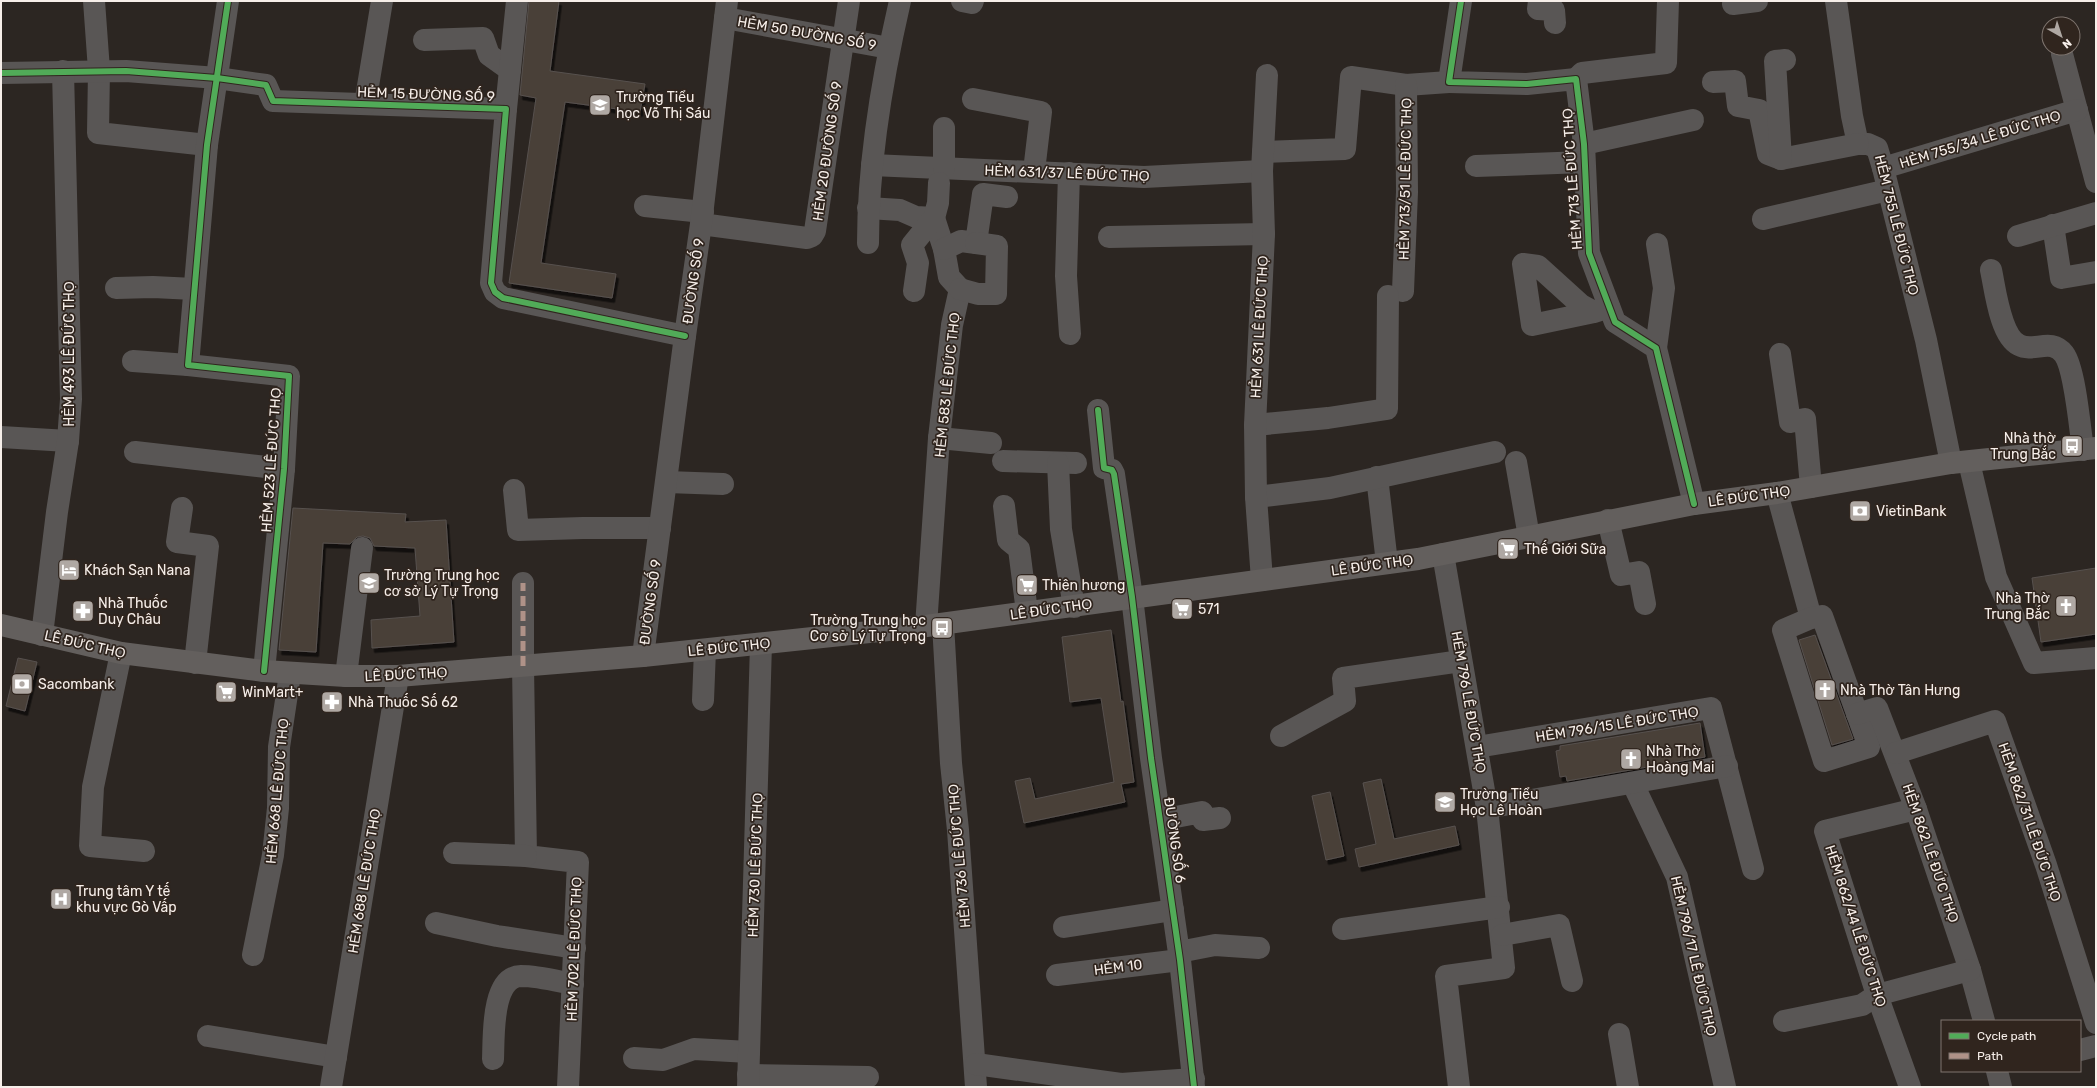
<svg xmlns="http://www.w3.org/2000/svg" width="2097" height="1088" font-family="Rubik,sans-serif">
<defs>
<filter id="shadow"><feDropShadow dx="2.5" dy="4.5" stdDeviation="0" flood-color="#0009"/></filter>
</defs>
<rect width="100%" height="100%" fill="#2c2622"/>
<g fill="#483f38" stroke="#57514e" filter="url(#shadow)">
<path d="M529 1H559L550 71 645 84 640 112 565 102 541 263 616 274 612 298 509 283 536 98 520 95Z"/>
<path d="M293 508 406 514 405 522 446 520 454 642 372 648 371 620 420 616 415 548 374 546 370 538 363 536 357 537 350 544 323 543 316 652 279 650Z"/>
<path d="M2096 568V634L2041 642 2032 578Z"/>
<path d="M1111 630 1121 702 1123 701 1134 782 1121 784 1125 802 1024 823 1015 781 1030 778 1035 799 1114 782 1101 698 1070 702 1062 637Z"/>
<path d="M1815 635 1853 739 1832 745 1799 640Z"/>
<path d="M18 658 37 662 25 711 6 706Z"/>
<path d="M1700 723 1705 757 1567 781 1566 776 1560 777 1556 751 1560 750V746Z"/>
<path d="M1381 779 1394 839 1455 826 1459 845 1359 867 1355 849 1376 844 1363 783Z"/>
<path d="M1330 792 1344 856 1326 860 1312 796Z"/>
</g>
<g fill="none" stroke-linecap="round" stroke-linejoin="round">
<g stroke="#595655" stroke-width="22">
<path d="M94 1 99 70 98 133 207 145"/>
<path d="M228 1 207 145 188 365 289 376 284 469 264 671"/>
<path d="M962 1 972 3 973 1"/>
<path d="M1461 1 1449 82 1527 84 1576 79 1584 144 1589 253 1615 322 1656 348 1694 504"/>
<path d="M1539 1 1538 9 1554 10 1555 23"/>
<path d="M1836 1 1852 116 1858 144H1868L1877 148 1883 168 1926 340 1951 463"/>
<path d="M1733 4 1757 1"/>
<path d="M725 18 889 48"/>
<path d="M424 40 483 38 489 55 510 70"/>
<path d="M2062 54 2096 182"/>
<path d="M1 73 126 71 217 78 266 85 273 101 506 109 491 283 495 292 503 298 685 336"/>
<path d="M1576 79 1582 73 1666 63 1668 1"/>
<path d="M1713 82 1735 81 1738 106 1759 110 1768 154 1781 159 1858 144"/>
<path d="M973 99 1041 112 1034 171"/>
<path d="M365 104 382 1"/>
<path d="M506 109 517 1"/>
<path d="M1584 144 1693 120"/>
<path d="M1263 152 1345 149 1351 77 1406 85 1449 82"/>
<path d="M1781 159 1775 61 1785 60"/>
<path d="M872 165 1144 177 1262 171"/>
<path d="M1476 166 1584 162"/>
<path d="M944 168V128"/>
<path d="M1883 168 2077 110"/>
<path d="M1069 173 1066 276 1070 334"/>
<path d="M645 206 703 212"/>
<path d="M868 208 900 210 916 217 934 218 944 249 949 277 960 289 952 325 939 438 926 626"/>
<path d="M1763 219 1888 190"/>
<path d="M701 224 807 238 812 236 815 231 849 1"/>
<path d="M2053 225 2061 278 2096 272"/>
<path d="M2018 236 2096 213"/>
<path d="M1109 237 1264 234"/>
<path d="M868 243C868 163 882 79 900 1"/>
<path d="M944 249 961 241 976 243 983 194 1007 197"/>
<path d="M1991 270C1995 288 2000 336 2019 345 2034 353 2051 337 2064 354 2075 369 2080 429 2083 450"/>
<path d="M116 288 153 287 194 289"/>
<path d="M960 289 978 294H996L997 246 976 243"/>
<path d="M914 291 918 263 912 245 934 218 938 203 939 183"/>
<path d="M1403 291 1407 192 1406 85"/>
<path d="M1594 312 1532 325 1523 264 1538 266 1581 305 1594 312 1609 307"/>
<path d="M1656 348 1664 288 1657 244"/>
<path d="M1780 354 1790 422 1805 419 1811 487"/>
<path d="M133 361 188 365"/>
<path d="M1098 410 1104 468 1112 470 1114 474 1132 597 1151 758 1180 960 1194 1087"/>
<path d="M1255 425 1328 418 1387 409 1388 296"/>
<path d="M1 437 68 441"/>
<path d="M939 438 991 443"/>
<path d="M135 452 284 469"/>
<path d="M1003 461 1076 463"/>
<path d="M1516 462 1529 537"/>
<path d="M1969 462 1996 577 2034 663 2096 658"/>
<path d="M1058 463 1061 529 1074 607"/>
<path d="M1377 477 1387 563"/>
<path d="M667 482 723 484"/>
<path d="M514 490 518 530 583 528H660"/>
<path d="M1777 493 1811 618"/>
<path d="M1256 497 1330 488 1495 452"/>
<path d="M1004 506 1008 540 1019 549 1027 612"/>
<path d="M182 508 177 542 208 546 195 663"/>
<path d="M1608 520 1621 575 1639 572 1645 604"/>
<path d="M1443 554 1487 808 1504 968 1446 976 1459 1087"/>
<path d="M1262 580 1256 497 1255 425 1264 234 1262 171 1267 75"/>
<path d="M523 583V666L526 856 578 862 568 1087"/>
<path d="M1822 616 1869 747 1824 761 1783 630 1811 618Z"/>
<path d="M943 624 951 763 958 830 976 1087"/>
<path d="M42 635 57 512 68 441 71 399 63 71"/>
<path d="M121 653 93 787 90 846 144 851"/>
<path d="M643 656 685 336 701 224 727 1"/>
<path d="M346 676 362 548"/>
<path d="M703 700 705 650"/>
<path d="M1857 714 1877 708 1916 809 1970 970 1984 1021"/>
<path d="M1281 736 1345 701 1343 678 1461 661"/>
<path d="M1477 747 1711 708 1753 869"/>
<path d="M1896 753 1995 721 2046 865 2096 1023"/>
<path d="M1633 784 1677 877 1725 1087"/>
<path d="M1487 808 1727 766"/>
<path d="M1160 820 1202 812 1203 820 1220 818"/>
<path d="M454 853 526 856"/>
<path d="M436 923 497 936 575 948"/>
<path d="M1064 927 1173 910"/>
<path d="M1343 929 1499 907"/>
<path d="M1502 935 1559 925 1572 981"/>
<path d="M1179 952 1215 945 1259 948"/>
<path d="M253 955 273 855 278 808 279 747 290 674"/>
<path d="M1057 975 1180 960"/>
<path d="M1784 1021 1862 1005 1877 995 1970 970"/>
<path d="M1619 1034 1628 1087"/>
<path d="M208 1036 336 1057"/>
<path d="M2080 1050 2096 1046"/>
<path d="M634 1058 663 1060 694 1049 749 1052"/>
<path d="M493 1059C494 1037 491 977 521 976 538 976 557 981 573 984"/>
<path d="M976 1064 1121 1084 1194 1079"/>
<path d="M1997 1071 2001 1087"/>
<path d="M748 1075 868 1077"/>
<path d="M331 1087 398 676"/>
<path d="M748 1087 761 644"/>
<path d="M1910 1087 1877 995 1825 831 1916 809"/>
</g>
<path stroke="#635f5d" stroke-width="22" d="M1 625 121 653 264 671 346 676H398L643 656 926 626 1418 559 1694 504 1777 493 1951 463 2096 448"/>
<path stroke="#af9288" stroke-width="5" stroke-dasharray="10 5" stroke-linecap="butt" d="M523 666V583"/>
<g stroke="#30251e" stroke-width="8">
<g id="cycleway">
<path d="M228 1 207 145 188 365 289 376 284 469 264 671"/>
<path d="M1461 1 1449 82 1527 84 1576 79 1584 144 1589 253 1615 322 1656 348 1694 504"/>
<path d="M1 73 126 71 217 78 266 85 273 101 506 109 491 283 495 292 503 298 685 336"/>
<path d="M1098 410 1104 468 1112 470 1114 474 1132 597 1151 758 1180 960 1194 1087"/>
</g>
</g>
<use href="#cycleway" stroke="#51ab58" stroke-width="6"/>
</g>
<defs>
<g id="school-square" transform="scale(1.15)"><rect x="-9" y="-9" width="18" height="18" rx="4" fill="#afa8a3" stroke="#30251e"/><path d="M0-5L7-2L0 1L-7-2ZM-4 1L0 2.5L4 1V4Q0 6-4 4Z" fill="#fff"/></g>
<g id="bus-square" transform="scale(1.15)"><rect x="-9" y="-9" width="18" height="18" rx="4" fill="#afa8a3" stroke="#30251e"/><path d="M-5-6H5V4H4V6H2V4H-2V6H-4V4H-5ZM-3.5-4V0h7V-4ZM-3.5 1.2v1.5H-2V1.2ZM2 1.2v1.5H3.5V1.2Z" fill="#fff"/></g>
<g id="bank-square" transform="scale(1.15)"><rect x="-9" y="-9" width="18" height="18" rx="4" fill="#afa8a3" stroke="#30251e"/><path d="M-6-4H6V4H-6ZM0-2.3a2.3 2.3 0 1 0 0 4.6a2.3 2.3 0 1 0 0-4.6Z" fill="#fff"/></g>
<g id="supermarket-square" transform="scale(1.15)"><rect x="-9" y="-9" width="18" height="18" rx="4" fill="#afa8a3" stroke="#30251e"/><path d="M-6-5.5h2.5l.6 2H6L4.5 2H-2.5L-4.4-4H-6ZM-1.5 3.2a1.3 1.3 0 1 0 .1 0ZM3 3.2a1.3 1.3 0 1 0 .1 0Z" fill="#fff"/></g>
<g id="hotel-square" transform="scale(1.15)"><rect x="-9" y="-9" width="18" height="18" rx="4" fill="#afa8a3" stroke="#30251e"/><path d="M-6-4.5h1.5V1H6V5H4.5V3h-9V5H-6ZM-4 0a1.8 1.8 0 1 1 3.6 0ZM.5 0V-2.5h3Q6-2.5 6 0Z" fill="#fff"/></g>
<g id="church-square" transform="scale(1.15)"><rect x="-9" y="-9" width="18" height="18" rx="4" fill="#afa8a3" stroke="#30251e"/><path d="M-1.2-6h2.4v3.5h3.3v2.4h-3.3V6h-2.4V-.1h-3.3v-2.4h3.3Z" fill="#fff"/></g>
<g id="pharmacy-square" transform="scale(1.15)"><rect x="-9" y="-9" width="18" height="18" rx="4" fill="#afa8a3" stroke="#30251e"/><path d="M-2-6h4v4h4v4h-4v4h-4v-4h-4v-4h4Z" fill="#fff"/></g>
<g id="hospital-square" transform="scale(1.15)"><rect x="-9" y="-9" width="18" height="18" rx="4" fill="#afa8a3" stroke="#30251e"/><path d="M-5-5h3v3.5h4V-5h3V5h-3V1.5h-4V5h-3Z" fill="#fff"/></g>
</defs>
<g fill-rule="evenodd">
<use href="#school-square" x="600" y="105"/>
<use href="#bus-square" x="2072" y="446"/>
<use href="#bank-square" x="1860" y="511"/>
<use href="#supermarket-square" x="1508" y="549"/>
<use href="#hotel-square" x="69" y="570"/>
<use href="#school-square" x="369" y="583"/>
<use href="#supermarket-square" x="1027" y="585"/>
<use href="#church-square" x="2066" y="606"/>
<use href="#supermarket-square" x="1182" y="609"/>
<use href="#pharmacy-square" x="83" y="611"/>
<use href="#bus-square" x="942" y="628"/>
<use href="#bank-square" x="22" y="684"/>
<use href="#church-square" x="1825" y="690"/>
<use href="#supermarket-square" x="226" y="692"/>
<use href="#pharmacy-square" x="332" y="702"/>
<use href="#church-square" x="1631" y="759"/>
<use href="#school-square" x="1445" y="802"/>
<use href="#hospital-square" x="61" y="899"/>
</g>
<g text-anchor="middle" stroke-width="3.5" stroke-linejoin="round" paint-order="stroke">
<g font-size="14" fill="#f6eee9" stroke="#30251e">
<text transform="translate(807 33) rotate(10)" y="5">HẺM 50 ĐƯỜNG SỐ 9</text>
<text transform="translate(426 94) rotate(2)" y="5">HẺM 15 ĐƯỜNG SỐ 9</text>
<text transform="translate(1980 139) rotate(-17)" y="5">HẺM 755/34 LÊ ĐỨC THỌ</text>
<text transform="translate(827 151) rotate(-82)" y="5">HẺM 20 ĐƯỜNG SỐ 9</text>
<text transform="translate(1067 173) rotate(2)" y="5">HẺM 631/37 LÊ ĐỨC THỌ</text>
<text transform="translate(1405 179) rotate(-89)" y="5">HẺM 713/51 LÊ ĐỨC THỌ</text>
<text transform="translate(1572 179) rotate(-94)" y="5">HẺM 713 LÊ ĐỨC THỌ</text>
<text transform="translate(1897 225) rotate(76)" y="5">HẺM 755 LÊ ĐỨC THỌ</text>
<text transform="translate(693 281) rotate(-82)" y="5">ĐƯỜNG SỐ 9</text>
<text transform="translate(1259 327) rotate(-87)" y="5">HẺM 631 LÊ ĐỨC THỌ</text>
<text transform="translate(69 354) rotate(-90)" y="5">HẺM 493 LÊ ĐỨC THỌ</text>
<text transform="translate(947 385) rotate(-84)" y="5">HẺM 583 LÊ ĐỨC THỌ</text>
<text transform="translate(271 460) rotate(-86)" y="5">HẺM 523 LÊ ĐỨC THỌ</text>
<text transform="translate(1749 496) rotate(-8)" y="5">LÊ ĐỨC THỌ</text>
<text transform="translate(1372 565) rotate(-8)" y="5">LÊ ĐỨC THỌ</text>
<text transform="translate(650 602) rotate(-82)" y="5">ĐƯỜNG SỐ 9</text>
<text transform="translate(1051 609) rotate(-8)" y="5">LÊ ĐỨC THỌ</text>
<text transform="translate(85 644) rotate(13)" y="5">LÊ ĐỨC THỌ</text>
<text transform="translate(729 647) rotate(-6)" y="5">LÊ ĐỨC THỌ</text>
<text transform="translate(406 674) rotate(-3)" y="5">LÊ ĐỨC THỌ</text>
<text transform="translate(1469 702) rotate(80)" y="5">HẺM 796 LÊ ĐỨC THỌ</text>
<text transform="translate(1617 724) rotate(-9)" y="5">HẺM 796/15 LÊ ĐỨC THỌ</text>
<text transform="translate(277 791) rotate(-85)" y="5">HẺM 668 LÊ ĐỨC THỌ</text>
<text transform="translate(2030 822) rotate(71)" y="5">HẺM 862/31 LÊ ĐỨC THỌ</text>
<text transform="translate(1175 840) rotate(82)" y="5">ĐƯỜNG SỐ 6</text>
<text transform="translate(1931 853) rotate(71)" y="5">HẺM 862 LÊ ĐỨC THỌ</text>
<text transform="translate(959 856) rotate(-95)" y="5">HẺM 736 LÊ ĐỨC THỌ</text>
<text transform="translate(755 865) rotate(-88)" y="5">HẺM 730 LÊ ĐỨC THỌ</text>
<text transform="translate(364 881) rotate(-81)" y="5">HẺM 688 LÊ ĐỨC THỌ</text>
<text transform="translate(1856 926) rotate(72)" y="5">HẺM 862/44 LÊ ĐỨC THỌ</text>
<text transform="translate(574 949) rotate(-88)" y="5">HẺM 702 LÊ ĐỨC THỌ</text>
<text transform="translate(1694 956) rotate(77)" y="5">HẺM 796/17 LÊ ĐỨC THỌ</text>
<text transform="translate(1118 967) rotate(-7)" y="5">HẺM 10</text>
</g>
<g font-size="14" fill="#f6eee9" stroke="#30251e" text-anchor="start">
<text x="616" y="102">Trường Tiểu<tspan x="616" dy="16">học Võ Thị Sáu</tspan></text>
<text x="2056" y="443" text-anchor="end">Nhà thờ<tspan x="2056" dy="16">Trung Bắc</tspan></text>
<text x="1876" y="516">VietinBank</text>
<text x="1524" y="554">Thế Giới Sữa</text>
<text x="84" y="575">Khách Sạn Nana</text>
<text x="384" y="580">Trường Trung học<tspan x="384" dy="16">cơ sở Lý Tự Trọng</tspan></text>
<text x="1042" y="590">Thiên hương</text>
<text x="2050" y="603" text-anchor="end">Nhà Thờ<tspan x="2050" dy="16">Trung Bắc</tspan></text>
<text x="98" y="608">Nhà Thuốc<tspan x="98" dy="16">Duy Châu</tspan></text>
<text x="1198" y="614">571</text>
<text x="926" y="625" text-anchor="end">Trường Trung học<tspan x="926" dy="16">Cơ sở Lý Tự Trọng</tspan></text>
<text x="38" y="689">Sacombank</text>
<text x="1840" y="695">Nhà Thờ Tân Hưng</text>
<text x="242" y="697">WinMart+</text>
<text x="348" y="707">Nhà Thuốc Số 62</text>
<text x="1646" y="756">Nhà Thờ<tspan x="1646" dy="16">Hoàng Mai</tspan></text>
<text x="1460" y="799">Trường Tiểu<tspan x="1460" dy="16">Học Lê Hoàn</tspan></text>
<text x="76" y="896">Trung tâm Y tế<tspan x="76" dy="16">khu vực Gò Vấp</tspan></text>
</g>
</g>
<rect width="2097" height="1088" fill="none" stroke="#f6eee9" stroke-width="4"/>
<rect x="1941" y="1020" width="140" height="52" fill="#30251e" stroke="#7f756f"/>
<rect x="1949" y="1033" width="20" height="6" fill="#51ab58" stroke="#7f756f"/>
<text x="1977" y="1040" font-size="12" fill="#f6eee9">Cycle path</text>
<rect x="1949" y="1053" width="20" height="6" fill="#af9288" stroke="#7f756f"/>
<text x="1977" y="1060" font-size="12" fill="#f6eee9">Path</text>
<g transform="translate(2061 36) rotate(141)"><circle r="19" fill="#30251e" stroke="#7f756f"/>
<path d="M0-3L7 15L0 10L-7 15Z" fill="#afa8a3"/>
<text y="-6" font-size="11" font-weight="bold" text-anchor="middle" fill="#f6eee9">N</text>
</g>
</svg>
